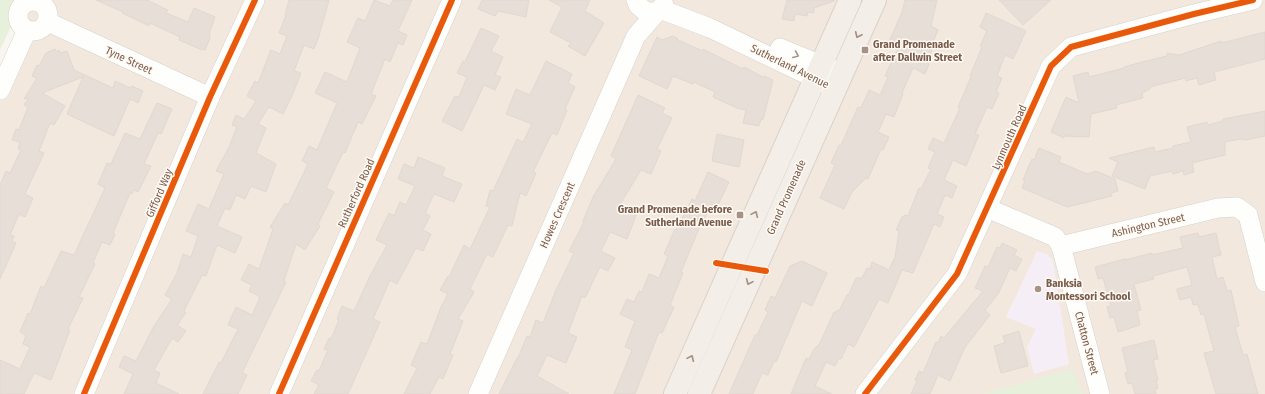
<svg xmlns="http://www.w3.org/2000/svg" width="1265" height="394" font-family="'Fira Sans Condensed',sans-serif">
<rect width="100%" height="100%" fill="#f9f5f0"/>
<path fill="#f2e8de" d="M33 0H1265V394H0V74Z"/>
<path fill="#f6eef6" d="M1037 251 1047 254 1053 261 1069 364 1034 374 1027 347 1036 329 1006 317Z"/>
<g fill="#e7f0db">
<path d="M0 0H23L0 50Z"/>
<path d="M1073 369 1079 387 1085 394H982Z"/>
</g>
<g fill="#e6ded7" stroke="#e2d8d2">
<path d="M96 0H147L168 10 166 13 188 22 194 8 215 17 210 31V38L205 50 203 49 202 50 179 40 180 37 150 23 149 26 139 21 122 13 123 12Z"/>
<path d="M289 0H329L319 36 314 49 304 45 294 71 301 73 291 98 283 114 269 107 258 124 266 128 256 153 276 164 266 192 251 186 245 199 236 195 230 210 225 208 217 226 242 237 235 253 217 245 206 276 202 275 184 311 186 313 177 325 186 331 178 342 172 338 154 370 160 373 156 383 179 394H124L133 374 119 367 124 356 136 361 154 326 172 299 165 295 177 273 183 254 191 257 198 236 186 231 198 204 209 209 224 174 216 171 229 147 237 127 232 125 236 115 244 119 256 101 247 96 255 81 258 83 271 50 280 54 287 36 279 33 286 15H285Z"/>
<path d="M374 0 390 6 393 0H412L398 31 407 35 403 45 398 43 390 62 385 59 371 94 376 96 362 124 358 122 345 153 343 152 326 188 334 192 318 224 320 226 305 250 296 244 284 281 286 282 242 373 247 375 238 394H203L219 362 221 363 238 329 228 325 236 307 252 315 260 297 249 291 252 285 241 280 249 264 259 269 273 229 270 227 285 203 288 205 308 164 302 161 309 146 317 150 337 103 315 93 325 72 347 82 360 48 347 42 358 18 365 21Z"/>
<path d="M482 0H529L526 17 498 11 495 16 478 9Z"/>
<path d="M549 0H590L585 11 604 23 585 56 568 46 571 43 550 32 562 7Z"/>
<path d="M787 0H834V1L814 8V13L808 12 807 16 795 14 794 21 782 19Z"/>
<path d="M905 0H937L931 26 938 30 932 45 934 46 927 60 929 64 925 74 913 68 902 93 903 94 894 117 886 114 878 132 889 137 883 150 881 149 868 179 866 178 852 192 844 209 820 198 835 165 831 163 839 145H841L858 107 861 108 869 90 880 95 888 77 885 76 899 46 889 42 902 12Z"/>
<path d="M999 0H1051L1023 25Z"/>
<path d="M986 13 1026 31 1013 59 1005 55 997 76 1002 78 996 92 999 93 992 109 987 107 975 134 979 135 966 166 953 160 944 180 957 186 952 198 945 195 937 214 944 217 940 227 934 224 913 273 902 270 888 303 879 299 854 347 848 344 841 359 839 358 835 366 826 362 815 386 832 394H791L806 358 809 359 814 349 820 343 834 312H836L837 310 839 311 847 295 849 294 856 278H862L867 268 870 269 872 262 889 270 895 257 899 231 896 230 902 217H903L905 215 908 216 919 188 921 189 931 169 928 168 935 152 928 149 933 138 944 143 960 108 958 107 971 77 970 76 982 47 980 46 987 31 980 27Z"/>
<path d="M481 28 499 36 491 51 503 57 495 75 501 77 495 90 484 85 462 131 442 121 455 96 459 97 467 77 457 73 463 61 465 62Z"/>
<path d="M1265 32V59L1214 72 1216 80 1199 85 1197 78 1186 81 1185 78 1150 87V89L1142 93 1143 98 1116 105 1117 108 1091 114 1089 137 1064 136V138L1051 132 1066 97 1079 103 1073 76 1088 72 1089 77 1124 68V67L1142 62 1167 56V53L1179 55 1221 41 1222 43Z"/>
<path d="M673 36 677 38 678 40 703 51V49L743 69 744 67 763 77 764 76 773 80 763 120 761 119 759 126 743 123 746 110 737 108 713 97 715 92 694 82 693 84 673 76 667 89 639 76 657 37 662 40Z"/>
<path d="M55 49 56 52 59 50 60 53 67 51 74 70 113 88 115 81 130 88 132 86 143 91 138 103 130 99 114 136 67 114 83 77 42 93 65 106 54 125 50 123 41 146 39 151 44 153 25 194 33 198 25 217 19 214 10 235 14 236 12 241 16 243 0 279V185L6 171 10 173 21 150 18 149 20 142 12 140 16 129 19 130 28 107 24 105 29 98 24 99 37 78 32 76 37 65 39 66 46 53Z"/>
<path d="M546 61 572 74 568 83 575 87 565 109 567 110 557 135 552 133 533 172 536 173 526 196 520 193 512 226 508 225 493 257 487 254 470 289 474 292 458 319 463 321 450 354 453 355 443 379 439 377 430 394H404L417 368 411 365 421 342 427 344 441 307 448 294 440 290 448 276 449 277 464 245 470 249 490 207 486 206 490 190 493 191 517 139 523 142 532 124 506 114 516 89 530 95Z"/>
<path d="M638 95 665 108 662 113 672 118 657 149 661 151 651 174 641 170 619 206 637 213 627 239 610 232 601 251 615 258 608 271 600 267 585 298 582 296 568 333 577 337 566 363 547 355 537 376 569 394H499L517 358H518L527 336 530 337 536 320 543 323 556 290 574 253 569 251 584 222 583 221 593 197 616 159 611 156Z"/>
<path d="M157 103 172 109 161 134 158 133 144 164 151 166 138 192 134 190 132 194 130 193 113 233 115 234 110 245 102 242 93 263 95 264 79 297 83 298 68 329 70 330 51 380 34 373 24 394H0V360L20 369 30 347 23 344 26 335 20 332 28 313 30 314 41 286 44 288 61 251 74 255 105 188 98 184 107 163 111 164 125 133 140 139Z"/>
<path d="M1265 111V136L1246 140 1240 139 1225 142V155L1192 163 1194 172 1184 175 1183 171 1173 174 1172 171 1150 176 1145 189 1112 176 1118 162 1109 158 1154 147 1155 152 1173 148V146L1191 142 1187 127 1207 122 1208 125 1223 121V119Z"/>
<path d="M717 134 744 140 739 167 712 161Z"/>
<path d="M1039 148 1061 157 1059 162 1087 174 1096 171 1115 179 1118 191 1111 193 1112 196 1067 207 1022 188 1025 181 1023 180 1027 170 1032 159 1034 160Z"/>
<path d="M418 157 445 168 442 176 462 184 454 202 434 194 425 213 430 216 423 230 431 234 423 251 416 248 397 284 390 280 373 319 380 322 348 394H314L319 385 311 381 317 370 319 371 328 350 324 349 329 338 331 339 339 320 337 319 342 306 354 311 370 276 387 245 376 240 389 213 394 216 400 202 406 205 415 186 398 179 404 164 414 168Z"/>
<path d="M708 172 729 182 717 207 712 204 698 231 681 272 683 273 670 305 674 307 662 333 659 332 635 394H614L632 350 625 347 635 321 620 314 627 299 634 302 639 291 642 292 649 274 659 278 668 256 664 254 675 229 676 230 692 199 695 201Z"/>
<path d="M1198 233 1199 237 1216 233 1221 255 1212 257 1217 279 1223 277 1227 291 1231 290 1239 326 1235 327 1243 355 1247 354 1258 394H1216L1204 353 1214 351 1204 314 1201 315 1198 304 1193 305 1191 297 1180 300 1177 291V289L1192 285 1187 267 1153 276 1154 279 1134 284 1141 310 1137 311 1140 325 1118 332 1114 317 1110 318 1107 307 1111 306 1103 278 1098 279 1095 267 1125 259V260L1152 253V255L1183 248 1180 237Z"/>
<path d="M1002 243 1017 250 1014 255 1022 259 1016 271 1010 268 998 294 985 310 990 315 965 347 950 381 938 375 930 394H911L917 381 915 380 919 371 923 373 936 342 938 343 941 336 944 338 983 291 975 288 985 266 988 267 997 247 1000 248Z"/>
<path d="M802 261 827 273 812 306 802 301 776 362 774 361 768 375 762 373 753 394H729L755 335H757L768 312 765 310 771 296 775 298 790 266Z"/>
<path d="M1019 331 1028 366 1001 373 994 346 1005 343 1003 336Z"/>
<path d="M1154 340 1158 359 1153 360 1158 380H1156L1158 388 1155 389 1156 394H1135L1132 383 1128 384 1125 373 1128 372 1122 348Z"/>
</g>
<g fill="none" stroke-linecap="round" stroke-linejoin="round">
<g stroke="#d7d1cb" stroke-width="20">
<g id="minor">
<path d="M636 0 638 5 646 12H657L664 5"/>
<circle cx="33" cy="16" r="15"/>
<path d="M660 9 710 28 835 88"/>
<path d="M48 22 210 97"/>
<path d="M780 48 841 73"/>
<path d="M0 90 27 30"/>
<path d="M987 208 1055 237 1061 246 1218 208 1237 207 1248 215 1265 282"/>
<path d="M1061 246 1100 394"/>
<path d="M84 394 210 97 255 0"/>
<path d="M279 394 452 0"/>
<path d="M478 394 636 36 657 12"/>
<path d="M865 394 957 274 1051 66 1071 47 1194 14 1253 0"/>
</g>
</g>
<g stroke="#dad1cc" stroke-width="24">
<g id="major">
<path d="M675 394 850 0"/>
<path d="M699 394 875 0"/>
</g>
</g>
<use href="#minor" stroke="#fefefd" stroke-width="19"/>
<use href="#major" stroke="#f3eee8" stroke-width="22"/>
<g stroke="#fffaf3" stroke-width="8">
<g id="cycleway">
<path d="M716 263 766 271"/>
<path d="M84 394 210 97 255 0"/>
<path d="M279 394 452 0"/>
<path d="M865 394 957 274 1051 66 1071 47 1194 14 1253 0"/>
</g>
</g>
<use href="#cycleway" stroke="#e8590c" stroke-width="6"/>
</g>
<defs><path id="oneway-chevron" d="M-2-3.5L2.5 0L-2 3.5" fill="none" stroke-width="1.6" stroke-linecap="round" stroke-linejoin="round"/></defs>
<g stroke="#a48f83">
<use href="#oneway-chevron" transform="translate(858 35) rotate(115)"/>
<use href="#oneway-chevron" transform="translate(755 214) rotate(-66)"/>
<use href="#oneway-chevron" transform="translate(749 282) rotate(114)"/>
<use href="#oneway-chevron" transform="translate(691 358) rotate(-66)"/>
</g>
<use stroke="#a8958b" href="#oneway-chevron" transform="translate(796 55) rotate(23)"/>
<g fill="#a69286" stroke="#fffaf3" stroke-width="1.5">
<rect x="861" y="46" width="8" height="8" rx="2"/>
<rect x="736" y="211" width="8" height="8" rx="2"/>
<circle cx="1038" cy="289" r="4"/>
</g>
<g text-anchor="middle" stroke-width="3" stroke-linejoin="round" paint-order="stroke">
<g font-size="11" font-weight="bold" fill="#7a5c4d" stroke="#fffaf3" text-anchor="start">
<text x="873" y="48">Grand Promenade<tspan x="873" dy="13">after Dallwin Street</tspan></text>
<text x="732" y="213" text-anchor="end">Grand Promenade before<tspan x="732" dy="13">Sutherland Avenue</tspan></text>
<text x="1046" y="287">Banksia<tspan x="1046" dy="13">Montessori School</tspan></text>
</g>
<g font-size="11" fill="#7a5c4d" stroke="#fffaf3">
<text transform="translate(129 60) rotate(25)" y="4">Tyne Street</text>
<text transform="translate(790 66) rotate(26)" y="4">Sutherland Avenue</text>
<text transform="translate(1009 137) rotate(-66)" y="4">Lynmouth Road</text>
<text transform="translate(159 193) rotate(-67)" y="4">Gifford Way</text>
<text transform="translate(356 193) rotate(-66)" y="4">Rutherford Road</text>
<text transform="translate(786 197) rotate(-66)" y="4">Grand Promenade</text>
<text transform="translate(557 215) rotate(-66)" y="4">Howes Crescent</text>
<text transform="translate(1148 225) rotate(-13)" y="4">Ashington Street</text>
<text transform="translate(1087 343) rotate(75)" y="4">Chatton Street</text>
</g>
</g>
</svg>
